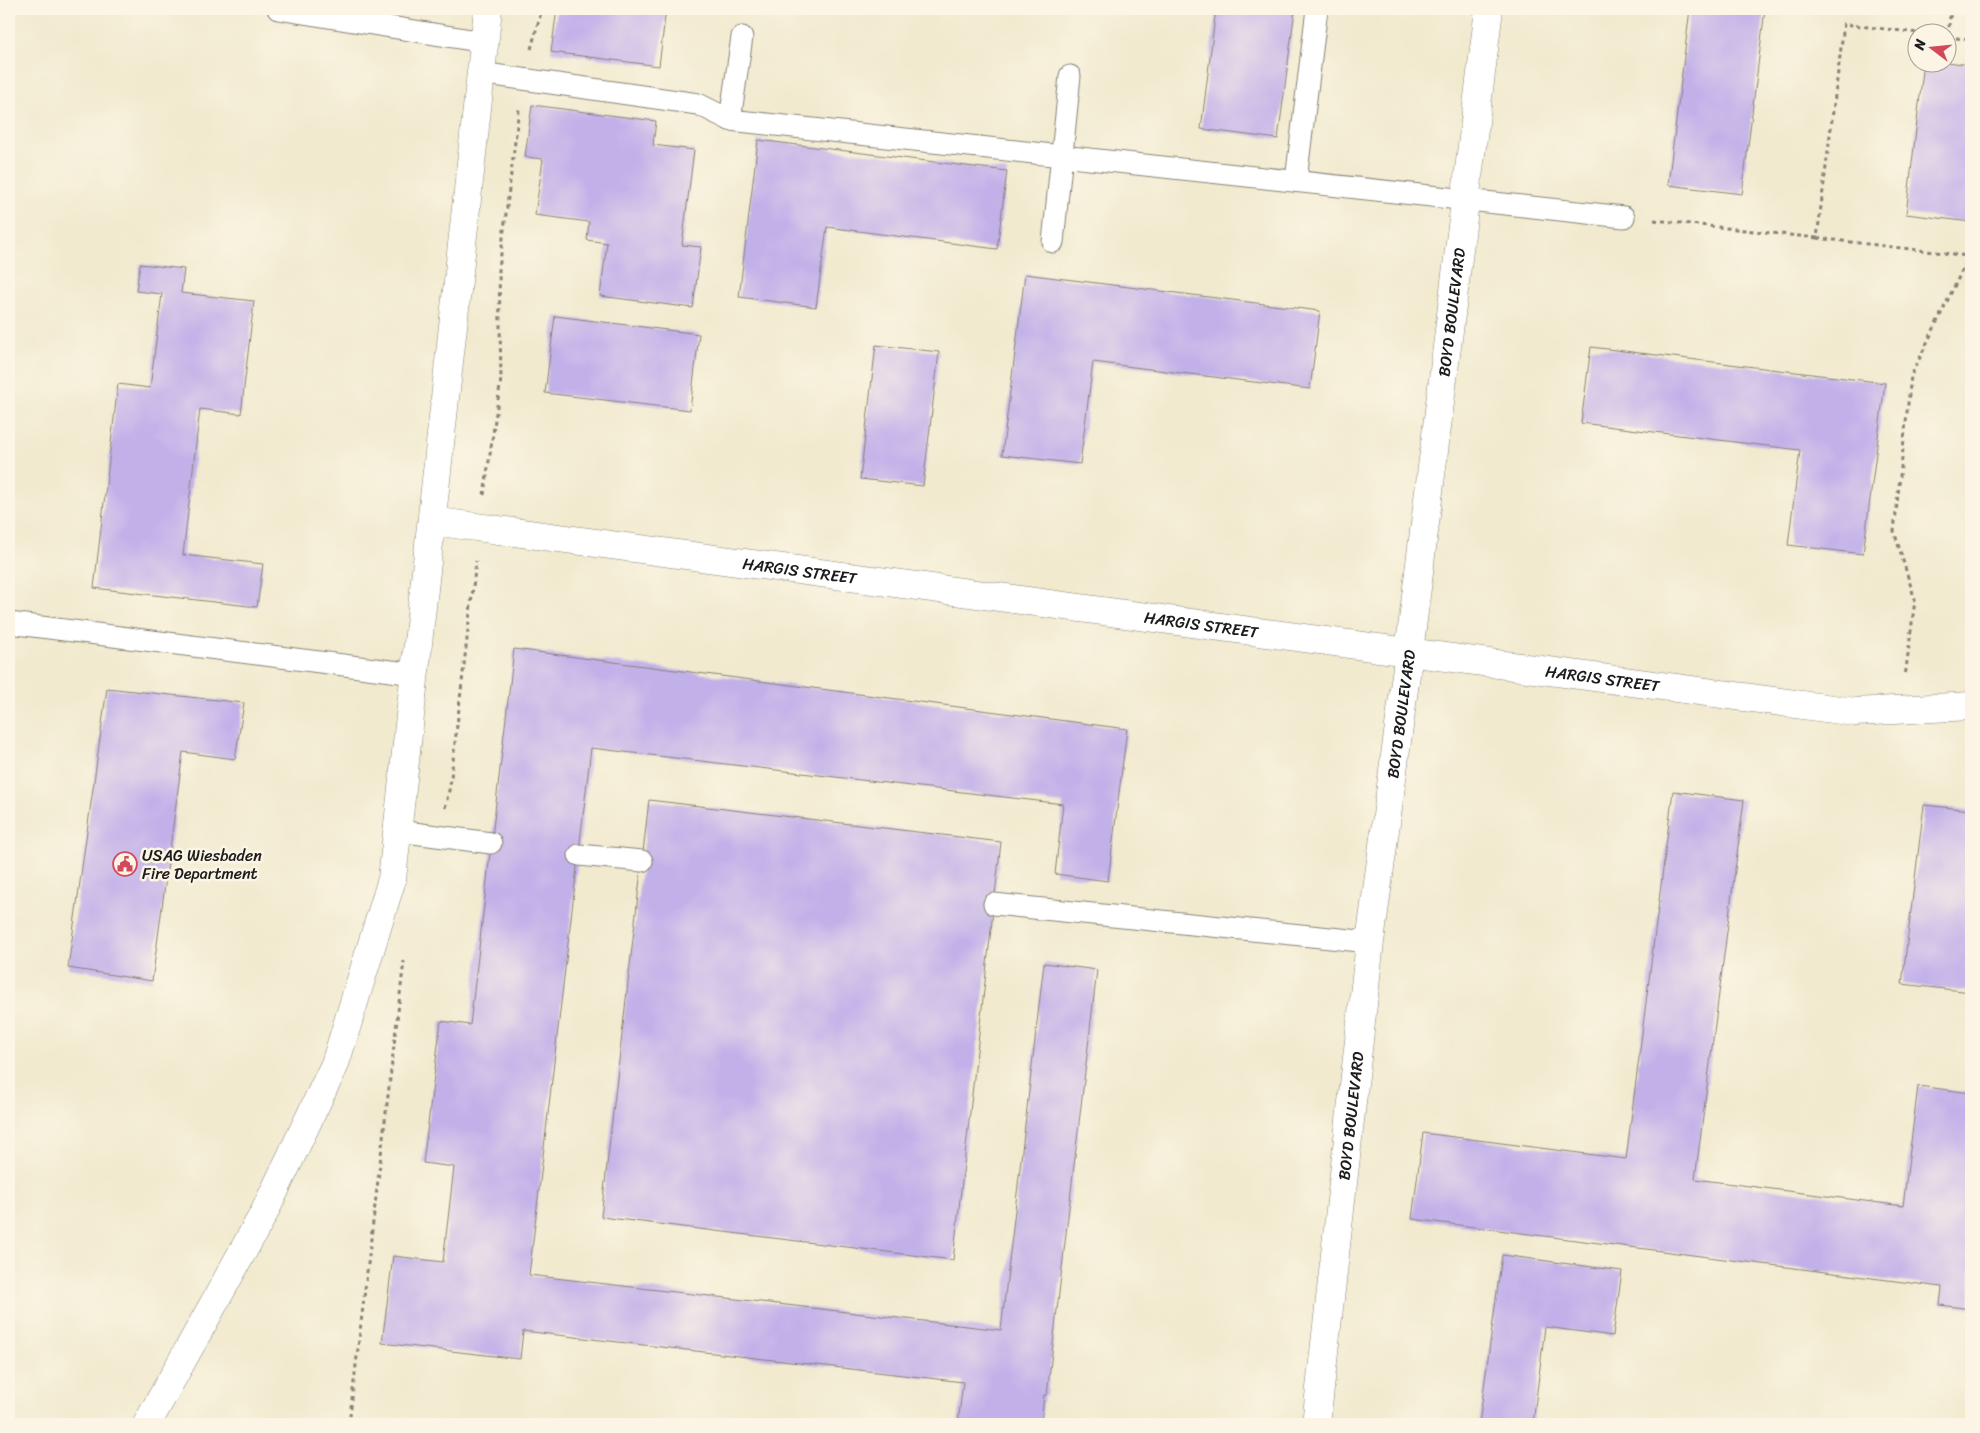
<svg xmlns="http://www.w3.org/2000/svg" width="1980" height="1433" font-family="Sriracha,sans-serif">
<rect width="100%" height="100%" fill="#fcf5e5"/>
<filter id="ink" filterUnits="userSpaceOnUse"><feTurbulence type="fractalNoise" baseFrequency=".02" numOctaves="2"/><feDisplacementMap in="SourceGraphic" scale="10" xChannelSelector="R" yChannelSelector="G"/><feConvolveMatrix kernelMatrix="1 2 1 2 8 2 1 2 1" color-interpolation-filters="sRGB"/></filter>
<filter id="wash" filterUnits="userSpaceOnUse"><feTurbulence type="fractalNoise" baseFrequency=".0096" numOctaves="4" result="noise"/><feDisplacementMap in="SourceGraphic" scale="20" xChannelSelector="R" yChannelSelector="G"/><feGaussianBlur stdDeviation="1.12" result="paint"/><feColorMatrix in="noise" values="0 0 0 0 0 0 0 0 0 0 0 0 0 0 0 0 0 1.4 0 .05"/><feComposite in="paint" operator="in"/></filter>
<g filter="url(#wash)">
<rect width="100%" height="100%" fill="#f1eacf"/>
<g id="blocks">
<g fill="#c2b1e9">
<path d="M557 9H666L659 66 551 52Z"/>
<path d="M1216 9H1295L1278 139 1201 129Z"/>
<path d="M1690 9H1765L1742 194 1668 185Z"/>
<path d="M1924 62H1947L1971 65V222L1906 214Z"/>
<path d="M532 105 656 121 653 145 694 150 682 245 701 247 693 308 600 296 607 243 587 240 589 222 535 215 543 159 525 157Z"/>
<path d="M758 140 1007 171 997 249 827 227 816 307 739 297Z"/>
<path d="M140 264 184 269 181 293 254 301 241 414 200 409 183 555 263 564 257 607 94 588 118 384 150 388 162 294 136 291Z"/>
<path d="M1025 274 1320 311 1310 389 1093 362 1080 464 1002 455Z"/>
<path d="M555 316 699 334 690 410 545 393Z"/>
<path d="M876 345 939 352 923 486 860 479Z"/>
<path d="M1591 347 1885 383 1863 554 1788 545 1800 450 1581 423Z"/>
<path d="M514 649 1127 729 1108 881 1055 874 1063 804 591 748 529 1275 1001 1330 1044 963 1097 970 1047 1395H1044L1041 1424H958L963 1382 523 1331 520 1359 382 1343 393 1256 443 1262 454 1167 423 1163 441 1021 470 1025Z"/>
<path d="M107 688 244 703 235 759 183 752 152 981 68 968Z"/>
<path d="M1673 791 1744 800 1695 1179 1903 1206 1918 1086 1971 1093V1185L1968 1211 1971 1212V1309L1940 1305 1942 1287 1412 1219 1423 1133 1626 1159Z"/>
<path d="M649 800 1001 842 953 1260 601 1217Z"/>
<path d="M1924 805 1971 810V992L1902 984Z"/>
<path d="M1502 1255 1622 1271 1613 1336 1545 1327 1533 1424H1479Z"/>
</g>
</g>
</g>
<g filter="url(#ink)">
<use href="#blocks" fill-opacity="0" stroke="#868376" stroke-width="1"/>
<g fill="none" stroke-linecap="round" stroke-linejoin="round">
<g stroke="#868376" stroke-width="23">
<g id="service">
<path d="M278 9 484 42"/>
<path d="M480 73 698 104 730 120 1624 217"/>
<path d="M730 120 742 37"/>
<path d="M1296 180 1317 9"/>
<path d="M1053 242 1070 76"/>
<path d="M9 623 415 674"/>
<path d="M398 831 491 843"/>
<path d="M579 855 642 861"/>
<path d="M994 904 1370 942"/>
</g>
</g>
<g stroke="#868376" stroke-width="29">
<g id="minor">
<path id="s1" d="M432 521 1855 712 1971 706"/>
<path d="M147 1424 264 1213 335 1064 392 879 488 9"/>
<path id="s2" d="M1316 1424 1370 942 1409 652 1489 9"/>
</g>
</g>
<g stroke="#868376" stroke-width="3" stroke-dasharray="4 4" stroke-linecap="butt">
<path d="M1948 35 1951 9"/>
<path d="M1948 37 1971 40"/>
<path d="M531 49 542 9"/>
<path d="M1654 220 1817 238 1844 24 1918 33"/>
<path d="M1817 238 1969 256 1911 376 1894 531 1915 600 1905 677"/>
<path d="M484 495 501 379 499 270 519 109"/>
<path d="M445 808 450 786 476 561"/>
<path d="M349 1424 404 961"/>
</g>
<use href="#service" stroke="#fff" stroke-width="21"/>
<use href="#minor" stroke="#fff" stroke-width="28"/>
</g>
</g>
<defs>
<g id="civic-ring" transform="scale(1.25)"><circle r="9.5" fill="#fcf5e5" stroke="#d1495b" stroke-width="1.5"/><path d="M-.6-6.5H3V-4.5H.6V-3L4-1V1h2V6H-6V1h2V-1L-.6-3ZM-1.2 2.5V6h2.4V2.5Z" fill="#d1495b"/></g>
</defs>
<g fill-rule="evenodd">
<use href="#civic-ring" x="125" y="864"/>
</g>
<g text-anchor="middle" stroke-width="5" stroke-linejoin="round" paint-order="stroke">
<g font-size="16" fill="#1c1c1c" stroke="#fcf5e5">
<text dy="6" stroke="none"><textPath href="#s2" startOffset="1120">BOYD BOULEVARD</textPath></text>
<text dy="6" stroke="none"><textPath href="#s1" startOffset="371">HARGIS STREET</textPath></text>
<text dy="6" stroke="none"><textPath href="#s1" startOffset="776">HARGIS STREET</textPath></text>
<text dy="6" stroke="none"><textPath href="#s1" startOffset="1181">HARGIS STREET</textPath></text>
<text dy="6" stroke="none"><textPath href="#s2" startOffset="715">BOYD BOULEVARD</textPath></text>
<text dy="6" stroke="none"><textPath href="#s2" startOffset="310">BOYD BOULEVARD</textPath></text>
</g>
<g font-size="16" fill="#1c1c1c" stroke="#fcf5e5" text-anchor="start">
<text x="142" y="861">USAG Wiesbaden<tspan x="142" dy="18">Fire Department</tspan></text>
</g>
</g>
<rect width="1980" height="1433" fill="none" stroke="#fcf5e5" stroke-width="30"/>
<g transform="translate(1932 48) rotate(286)"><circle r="24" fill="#fcf5e5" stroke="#a29e95"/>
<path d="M0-4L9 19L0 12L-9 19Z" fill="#d1495b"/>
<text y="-8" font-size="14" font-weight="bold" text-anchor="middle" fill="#1c1c1c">N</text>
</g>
</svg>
